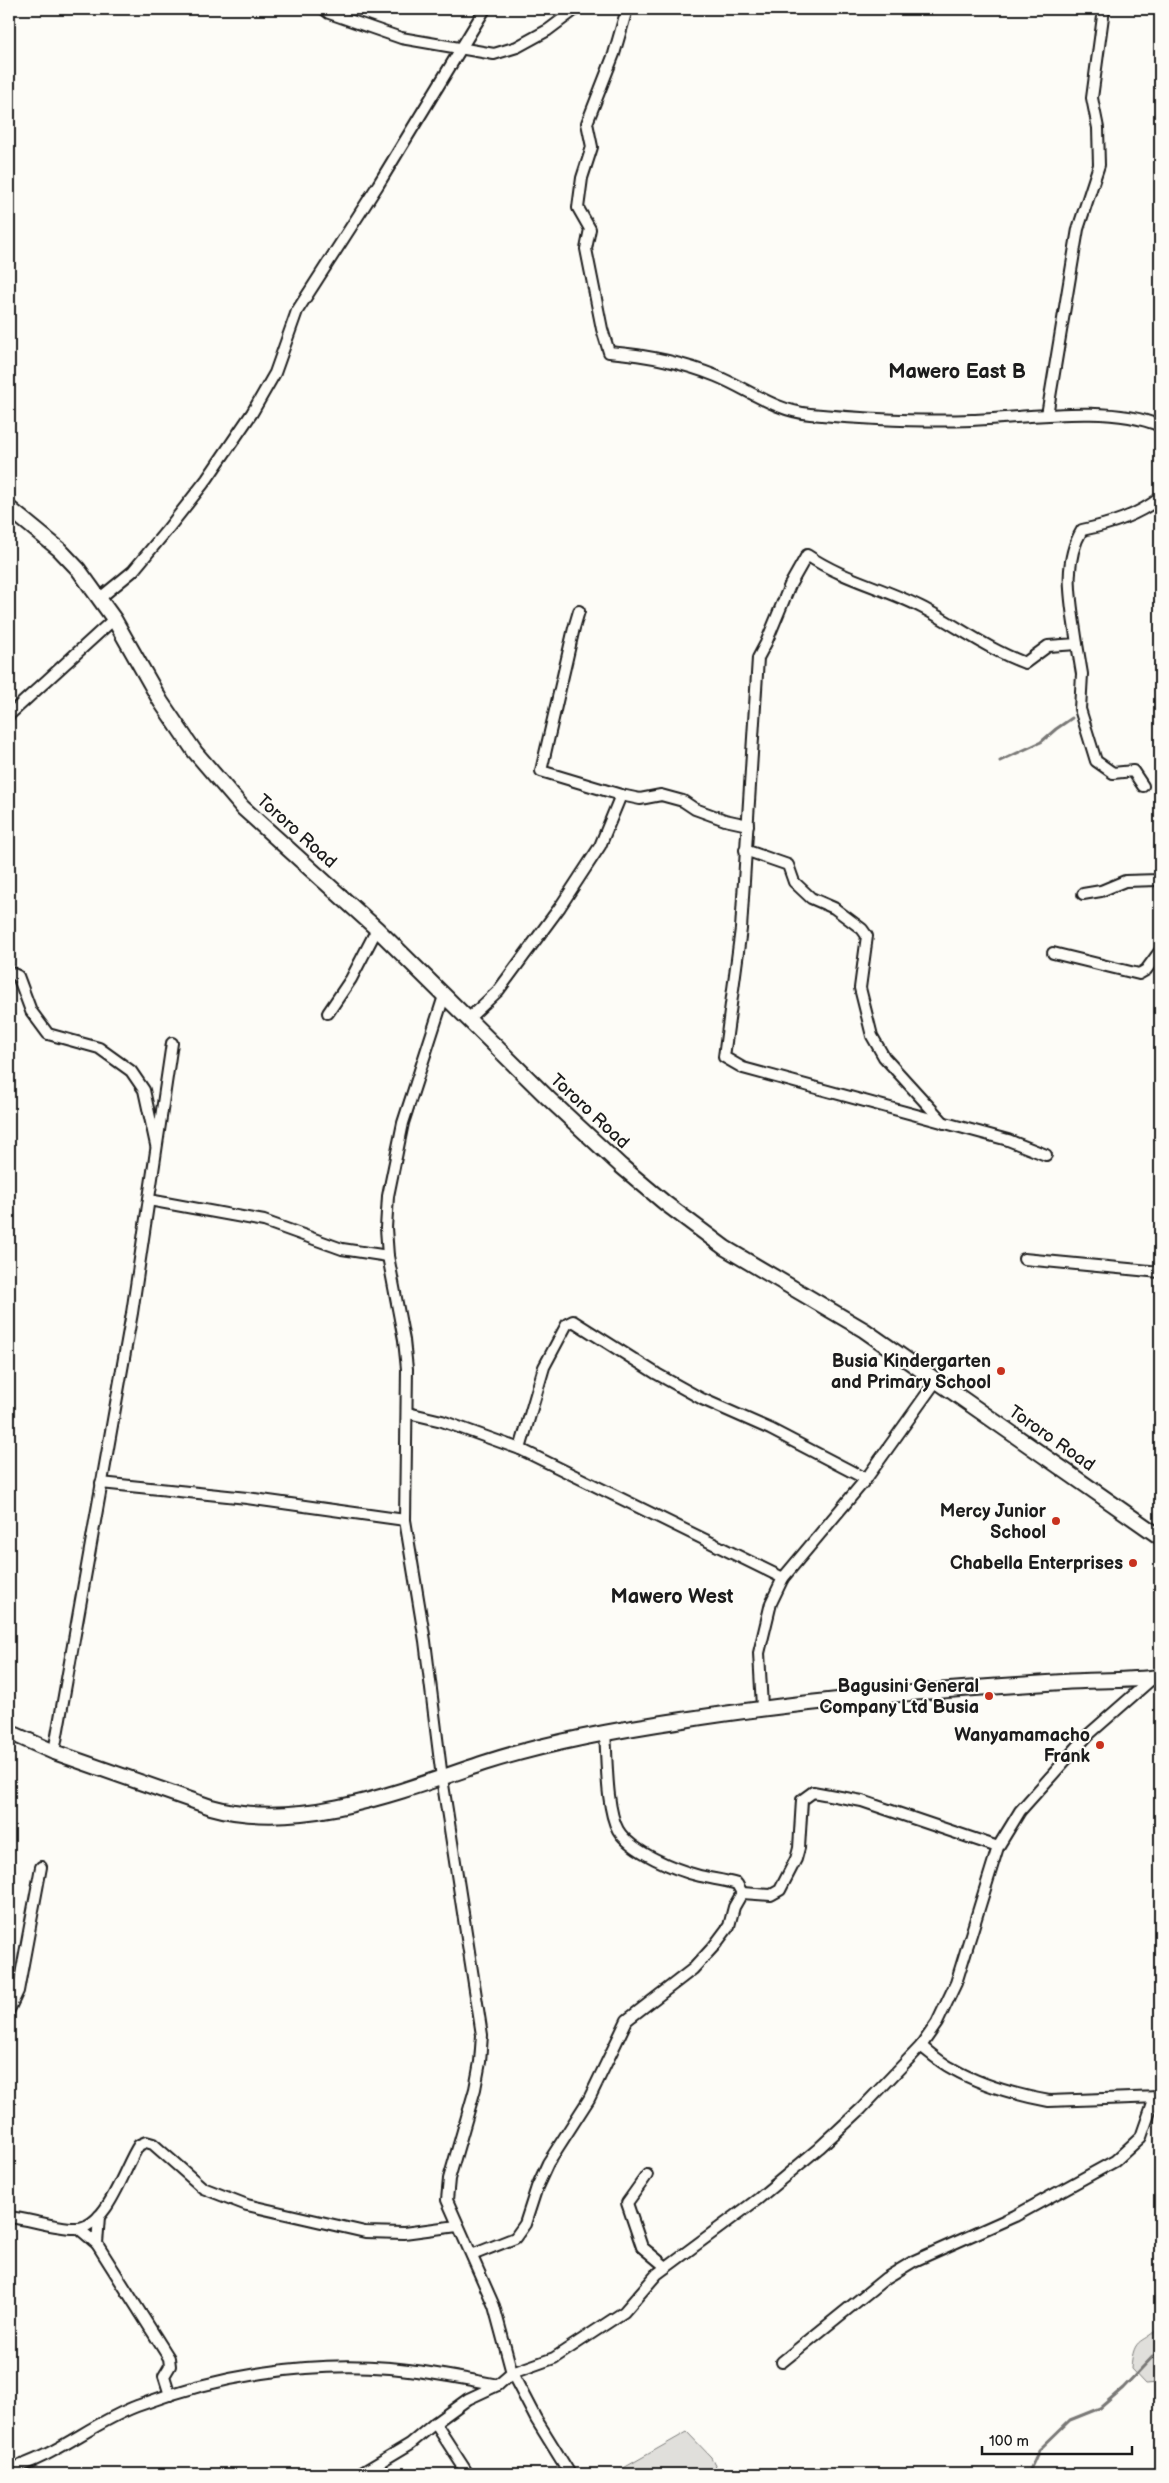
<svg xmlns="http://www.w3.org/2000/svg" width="1169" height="2483" font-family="'Balsamiq Sans',sans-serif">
<rect width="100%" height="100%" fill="#fdfcf7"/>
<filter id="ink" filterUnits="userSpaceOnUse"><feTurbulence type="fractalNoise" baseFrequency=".02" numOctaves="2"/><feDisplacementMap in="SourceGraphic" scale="10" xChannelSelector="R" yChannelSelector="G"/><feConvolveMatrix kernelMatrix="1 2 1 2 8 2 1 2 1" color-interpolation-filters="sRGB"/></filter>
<g filter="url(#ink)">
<g fill="#e0dfdb" stroke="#7e7e7c">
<path d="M1160 2325V2383L1145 2384 1131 2369C1133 2333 1144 2346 1160 2325Z"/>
<path d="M687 2432 711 2457 720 2474H613Z"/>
</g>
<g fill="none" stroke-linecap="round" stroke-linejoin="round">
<g stroke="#797876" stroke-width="3">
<path d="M1000 761 1041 742 1056 729 1072 718"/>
<path d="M1028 2474 1039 2450 1070 2420 1100 2408 1123 2388 1160 2349"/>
</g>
<g stroke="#1c1c1c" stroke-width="14">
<g id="minor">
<path d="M324 9 329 13 401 38 494 54 517 47 548 30 576 9"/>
<path d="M627 9 614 54 587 123 592 147 582 178 578 208 590 229 586 249 602 329 609 352C646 355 681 362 716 376 748 389 775 411 810 414 864 419 918 422 972 420 1026 418 1110 404 1160 426"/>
<path d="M1047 415 1078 229 1099 165 1098 128 1092 98 1104 9"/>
<path d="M100 598 133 571 167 530 207 479 252 413 275 373 297 311 378 185 485 9"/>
<path d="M579 611 574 628 541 771 621 795"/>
<path d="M1077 644 1082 674 1080 709 1096 761 1113 773 1133 771 1143 786"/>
<path d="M9 715 114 619"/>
<path d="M745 850 788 865 794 882 811 898 834 908 862 929 867 936 860 988 872 1036 884 1057 944 1123"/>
<path d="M1083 894 1101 891 1125 881 1158 880 1160 877"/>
<path d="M1053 953 1139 974 1146 970 1160 951"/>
<path d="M9 972 18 976 31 1011 48 1034 99 1048 131 1071 144 1090 156 1145"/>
<path d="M444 996 403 1123 388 1196 386 1228 388 1256 404 1340 407 1369 405 1520 425 1641 442 1778 482 2035 480 2062 475 2089 449 2179 447 2200 494 2306 512 2373 536 2419 570 2474"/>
<path d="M328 1013 351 979 377 929"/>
<path d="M468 1019 498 991 560 907 600 846 621 795 640 799 661 795 683 801 695 809 725 820 748 825"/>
<path d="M1046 1155 1008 1140 743 1068 724 1057 741 929 758 658 766 643 790 585 807 555C844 580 882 587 921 607 956 625 987 649 1025 663L1048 646 1077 644C1072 606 1061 565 1082 530 1111 524 1136 516 1160 498"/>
<path d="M149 1200 264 1221 342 1249 388 1256"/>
<path d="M1024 1259 1160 1272"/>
<path d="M408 1413 442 1421 520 1449 783 1578 866 1479 936 1381"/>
<path d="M520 1449 544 1367 567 1324 573 1321 657 1374 702 1399 770 1429 866 1479"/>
<path d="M101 1483 247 1498 405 1520"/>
<path d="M762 1707 759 1653 771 1603 783 1578"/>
<path d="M54 1752 132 1313 172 1043"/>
<path d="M742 1893 771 1895 780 1890 796 1859 799 1848 802 1800 813 1792 862 1801 998 1847"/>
<path d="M9 2010 18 1991 41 1867"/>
<path d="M921 2046C931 2054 941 2063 953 2069 981 2085 1017 2095 1049 2101L1159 2097"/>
<path d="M647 2175 627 2203 642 2247 666 2267"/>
<path d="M9 2217C29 2219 58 2229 77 2228 108 2227 124 2167 139 2145L146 2142 153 2144 203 2188 247 2205 365 2232 404 2233 457 2226"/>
<path d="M78 2228 97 2244 169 2358 170 2366 164 2376 170 2395"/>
<path d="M97 2244 99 2216"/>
<path d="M472 2255 515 2238 525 2224 537 2187 548 2163 589 2099 627 2020 693 1969 714 1946 729 1926 734 1907 742 1893 737 1884C725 1880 713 1879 700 1876 676 1870 631 1852 618 1830 606 1809 607 1757 605 1732"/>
<path d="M782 2362 886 2278 914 2261 1015 2216 1115 2161 1141 2137 1155 2097"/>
<path d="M435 2423 468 2474"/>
<path d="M9 2469C55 2457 92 2423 137 2406 216 2376 306 2361 390 2368 426 2371 462 2378 498 2385"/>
<path d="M360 2474 410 2444 435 2423 468 2399 498 2385 512 2373 554 2358 624 2312 657 2274 758 2199 819 2148 861 2109 921 2046 937 2023 956 1983 998 1847 1020 1811 1088 1735 1153 1678"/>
</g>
</g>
<g stroke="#1c1c1c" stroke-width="18">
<g id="secondary">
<path d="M9 508 59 549 78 569 114 619 161 702 195 752 243 808 377 929 548 1098 621 1166 665 1203 725 1248 864 1330 1160 1537"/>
<path d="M9 1732 54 1752 211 1807C298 1832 402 1791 484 1763 549 1742 615 1730 683 1720 809 1700 936 1690 1063 1682 1096 1680 1128 1681 1160 1677"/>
</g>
</g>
<use href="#minor" stroke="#fdfcf7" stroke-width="10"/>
<use href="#secondary" stroke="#fdfcf7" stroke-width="14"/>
</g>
</g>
<g fill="#c8321e" stroke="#fdfcf7" stroke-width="2">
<circle cx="1001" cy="1371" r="5"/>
<circle cx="1056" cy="1521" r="5"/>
<circle cx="1133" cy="1563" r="5"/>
<circle cx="989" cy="1696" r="5"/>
<circle cx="1100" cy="1745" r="5"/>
</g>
<g text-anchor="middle" stroke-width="4" stroke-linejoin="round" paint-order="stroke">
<g font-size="18" fill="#1c1c1c" stroke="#fdfcf7">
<text transform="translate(297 831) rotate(42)" y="6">Tororo Road</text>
<text transform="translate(590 1111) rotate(43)" y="6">Tororo Road</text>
<text transform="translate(1052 1438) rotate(35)" y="6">Tororo Road</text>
</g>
<g font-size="18" font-weight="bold" fill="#1c1c1c" stroke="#fdfcf7" text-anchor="end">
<text x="991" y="1367">Busia Kindergarten<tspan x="991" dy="21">and Primary School</tspan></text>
<text x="1046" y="1517">Mercy Junior<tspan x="1046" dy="21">School</tspan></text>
<text x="1123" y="1569">Chabella Enterprises</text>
<text x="979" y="1692">Bagusini General<tspan x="979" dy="21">Company Ltd Busia</tspan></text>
<text x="1090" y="1741">Wanyamamacho<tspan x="1090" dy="21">Frank</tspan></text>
</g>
<g font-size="20" font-weight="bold" fill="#1c1c1c" stroke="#fdfcf7">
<text x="957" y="378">Mawero East B</text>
<text x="672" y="1603">Mawero West</text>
</g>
</g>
<rect width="1169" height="2483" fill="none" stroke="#fdfcf7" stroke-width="30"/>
<rect x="15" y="15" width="1139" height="2453" fill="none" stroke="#1c1c1c" stroke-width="2" filter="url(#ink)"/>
<path d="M982 2446v8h150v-8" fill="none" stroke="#1c1c1c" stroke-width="2.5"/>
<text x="989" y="2446" font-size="15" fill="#1c1c1c" stroke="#fdfcf7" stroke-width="4" paint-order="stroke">100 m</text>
</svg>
